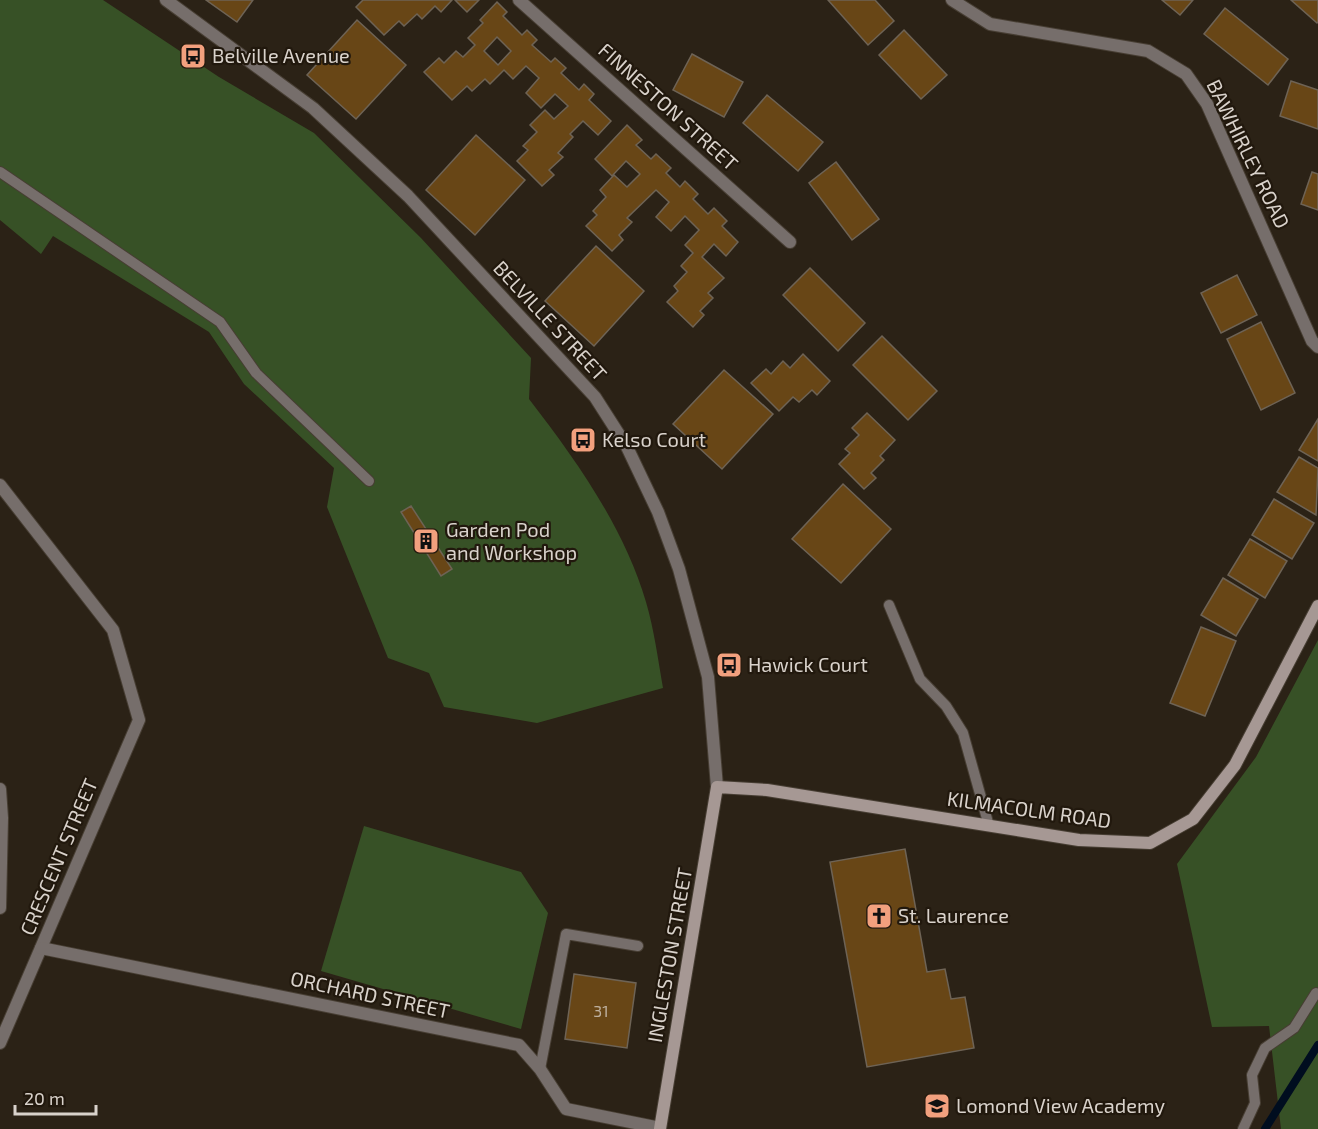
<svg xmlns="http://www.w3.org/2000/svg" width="1318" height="1129" font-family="'Exo 2',sans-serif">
<rect width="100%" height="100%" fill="#2b2216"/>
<g fill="#375126">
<path d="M0 0H103L219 77 314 133 421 238 531 358 529 399C576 460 624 527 646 602 654 629 658 659 663 688L537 723 444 707 429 673 388 658 327 507 334 468 244 384 209 332 53 236 41 254 0 220Z"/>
<path d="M1318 640V1129H1281L1269 1026 1212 1027 1177 864 1256 757Z"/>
<path d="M364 826 521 872 548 913 521 1029 321 971Z"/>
</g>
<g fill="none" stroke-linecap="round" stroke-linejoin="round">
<path stroke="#000d1f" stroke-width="8" d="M1265 1129 1318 1045"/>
</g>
<g fill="#684616" stroke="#6e6355" stroke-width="1.5" fill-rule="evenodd">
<path d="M206 0H253L237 22Z"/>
<path d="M363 0H452L441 12 435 6 422 19 417 14 404 26 399 21 384 35 356 7Z"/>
<path d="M455 0H479L467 12Z"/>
<path d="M828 0H875L894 21 868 45Z"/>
<path d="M1162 0H1193L1180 15Z"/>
<path d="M1291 0H1318V22L1317 23Z"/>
<path d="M497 2 507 12 503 16 522 35 527 30 537 40 532 45 551 62 555 58 566 68 561 73 579 90 584 84 594 94 589 100 611 121 598 135 583 121 570 134 573 137 558 153 563 157 549 170 554 175 542 186 517 161 528 150 523 146 537 132 530 125 545 110 554 119 568 106 555 94 541 108 526 93 539 78 526 66 513 79 504 70 490 84 485 79 472 91 467 86 452 100 424 72 439 58 444 63 456 51 463 57 475 45 468 38 483 23 480 20ZM497 37 511 51 498 65 484 51Z"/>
<path d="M1225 8 1288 59 1268 85 1204 34Z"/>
<path d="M357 20 406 65 356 119 307 75Z"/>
<path d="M904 30 947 75 921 99 879 55Z"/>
<path d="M692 54 743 82 724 117 673 90Z"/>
<path d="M1291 81 1318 90V129L1280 116Z"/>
<path d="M767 95 823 142 798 171 743 123Z"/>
<path d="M627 125 642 140 636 145 651 159 656 154 671 168 666 173 680 187 685 181 698 194 693 199 708 214 714 208 727 221 722 226 738 242 726 256 714 244 702 257 724 278 708 293 713 298 700 311 704 315 693 327 667 302 678 291 674 286 687 272 681 266 693 253 685 245 699 230 685 216 671 231 656 217 669 202 656 190 627 218 632 222 619 235 623 240 612 251 586 226 597 215 593 211 606 197 600 190 614 175 627 187 640 174 626 161 612 176 595 159Z"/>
<path d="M476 135 525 180 475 235 426 190Z"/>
<path d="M836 162 879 219 852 240 809 183Z"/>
<path d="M1312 172 1318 174V210L1301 204Z"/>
<path d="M596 246 644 291 594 346 545 301Z"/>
<path d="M810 268 865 323 838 351 783 295Z"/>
<path d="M1237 275 1257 315 1221 333 1201 293Z"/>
<path d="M1261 322 1295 393 1261 410 1227 339Z"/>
<path d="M882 336 937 391 908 420 853 365Z"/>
<path d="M803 354 830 381 817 395 812 390 799 402 793 397 779 411 751 383 766 369 771 374 783 361 790 368Z"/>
<path d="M724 370 773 414 722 469 673 424Z"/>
<path d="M867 413 895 440 880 456 884 460 871 473 876 478 864 489 839 464 850 453 845 449 859 435 852 428Z"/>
<path d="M1318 419V461L1299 450Z"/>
<path d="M1299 457 1318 468 1316 515 1277 492Z"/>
<path d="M843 484 891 529 841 583 792 539Z"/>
<path d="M1274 499 1314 523 1292 559 1252 535Z"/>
<path d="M411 506 452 569 441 576 401 512Z"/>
<path d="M1250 539 1287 561 1265 598 1228 575Z"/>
<path d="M1223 578 1258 599 1236 636 1201 615Z"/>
<path d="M1201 627 1236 641 1205 716 1170 703Z"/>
<path d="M905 849 927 972 945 969 951 999 965 997 974 1048 867 1067 830 862Z"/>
<path d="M574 974 636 983 627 1048 565 1039Z"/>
</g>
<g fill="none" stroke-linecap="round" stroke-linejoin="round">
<g stroke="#473e33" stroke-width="12">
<g id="lane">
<path d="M0 172 220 322 256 373 369 481"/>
<path d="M889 605 920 679 946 706 963 733 989 826"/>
<path d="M540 1069 566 934 638 946"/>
<path d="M1243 1129 1255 1103 1252 1075 1265 1048 1294 1028 1316 993"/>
</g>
</g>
<g stroke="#473e33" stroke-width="14">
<g id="street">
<path d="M166 0 313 108 408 196 595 397 627 447 658 512 679 569 708 677 717 787"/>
<path d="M519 0 790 242"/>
<path d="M952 0 990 24 1148 51 1186 74 1207 104 1312 341 1318 347"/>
<path d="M0 485 113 630 139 720 0 1043"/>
<path d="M0 789 2 818 0 908"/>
<path d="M41 948 519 1045 540 1069 566 1109 660 1128"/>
</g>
</g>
<g stroke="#473e33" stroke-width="14">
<path id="secondary" d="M660 1129 717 787 767 790 1079 840 1150 843 1193 819 1235 765 1318 606"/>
</g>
<use href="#lane" stroke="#766e6b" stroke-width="10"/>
<use href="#street" stroke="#766e6b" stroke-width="12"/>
<use href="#secondary" stroke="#a69894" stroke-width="12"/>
</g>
<defs>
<g id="bus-square" transform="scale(1.35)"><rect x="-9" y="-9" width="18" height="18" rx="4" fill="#f2a07e" stroke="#21180d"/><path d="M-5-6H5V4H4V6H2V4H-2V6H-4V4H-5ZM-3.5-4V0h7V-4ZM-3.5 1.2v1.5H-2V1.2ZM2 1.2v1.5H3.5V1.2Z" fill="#111"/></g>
<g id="building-square" transform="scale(1.35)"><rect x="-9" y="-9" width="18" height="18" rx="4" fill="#f2a07e" stroke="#21180d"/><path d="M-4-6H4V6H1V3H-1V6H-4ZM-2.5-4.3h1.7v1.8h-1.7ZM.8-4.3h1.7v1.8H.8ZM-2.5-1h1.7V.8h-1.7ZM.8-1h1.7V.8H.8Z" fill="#111"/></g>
<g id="church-square" transform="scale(1.35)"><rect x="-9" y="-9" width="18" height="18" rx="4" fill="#f2a07e" stroke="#21180d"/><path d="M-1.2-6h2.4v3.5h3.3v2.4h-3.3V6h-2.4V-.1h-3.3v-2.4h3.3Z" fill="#111"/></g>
<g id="school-square" transform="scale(1.35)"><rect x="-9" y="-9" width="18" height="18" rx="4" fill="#f2a07e" stroke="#21180d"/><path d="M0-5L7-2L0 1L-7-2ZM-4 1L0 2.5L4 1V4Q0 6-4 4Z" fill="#111"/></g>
</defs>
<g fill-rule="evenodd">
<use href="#bus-square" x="193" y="56"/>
<use href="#bus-square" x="583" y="440"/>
<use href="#building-square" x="426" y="541"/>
<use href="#bus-square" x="729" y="665"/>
<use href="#church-square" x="879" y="916"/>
<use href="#school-square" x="937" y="1106"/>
</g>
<g text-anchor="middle" stroke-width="4.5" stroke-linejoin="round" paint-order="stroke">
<g font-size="16" fill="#bdaf9e">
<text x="601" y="1017">31</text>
</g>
<g font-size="20" fill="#d9d2cb" stroke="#21180d" text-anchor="start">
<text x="212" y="63">Belville Avenue</text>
<text x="602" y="447">Kelso Court</text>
<text x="446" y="537">Garden Pod<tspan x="446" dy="23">and Workshop</tspan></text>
<text x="748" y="672">Hawick Court</text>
<text x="898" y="923">St. Laurence</text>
<text x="956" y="1113">Lomond View Academy</text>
</g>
<g font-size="20" fill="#d9d2cb" stroke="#21180d">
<text transform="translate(668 107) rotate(42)" y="7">FINNESTON STREET</text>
<text transform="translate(1248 154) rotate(64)" y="7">BAWHIRLEY ROAD</text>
<text transform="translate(550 321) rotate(47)" y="7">BELVILLE STREET</text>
<text transform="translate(1029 810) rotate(8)" y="7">KILMACOLM ROAD</text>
<text transform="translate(59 857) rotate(-67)" y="7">CRESCENT STREET</text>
<text transform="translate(670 955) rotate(-80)" y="7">INGLESTON STREET</text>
<text transform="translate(370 995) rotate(12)" y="7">ORCHARD STREET</text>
</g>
</g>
<path d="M15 1105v9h81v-9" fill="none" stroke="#d9d2cb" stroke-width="3"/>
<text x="24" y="1105" font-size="18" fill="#d9d2cb" stroke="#21180d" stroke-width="4.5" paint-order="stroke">20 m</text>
</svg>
